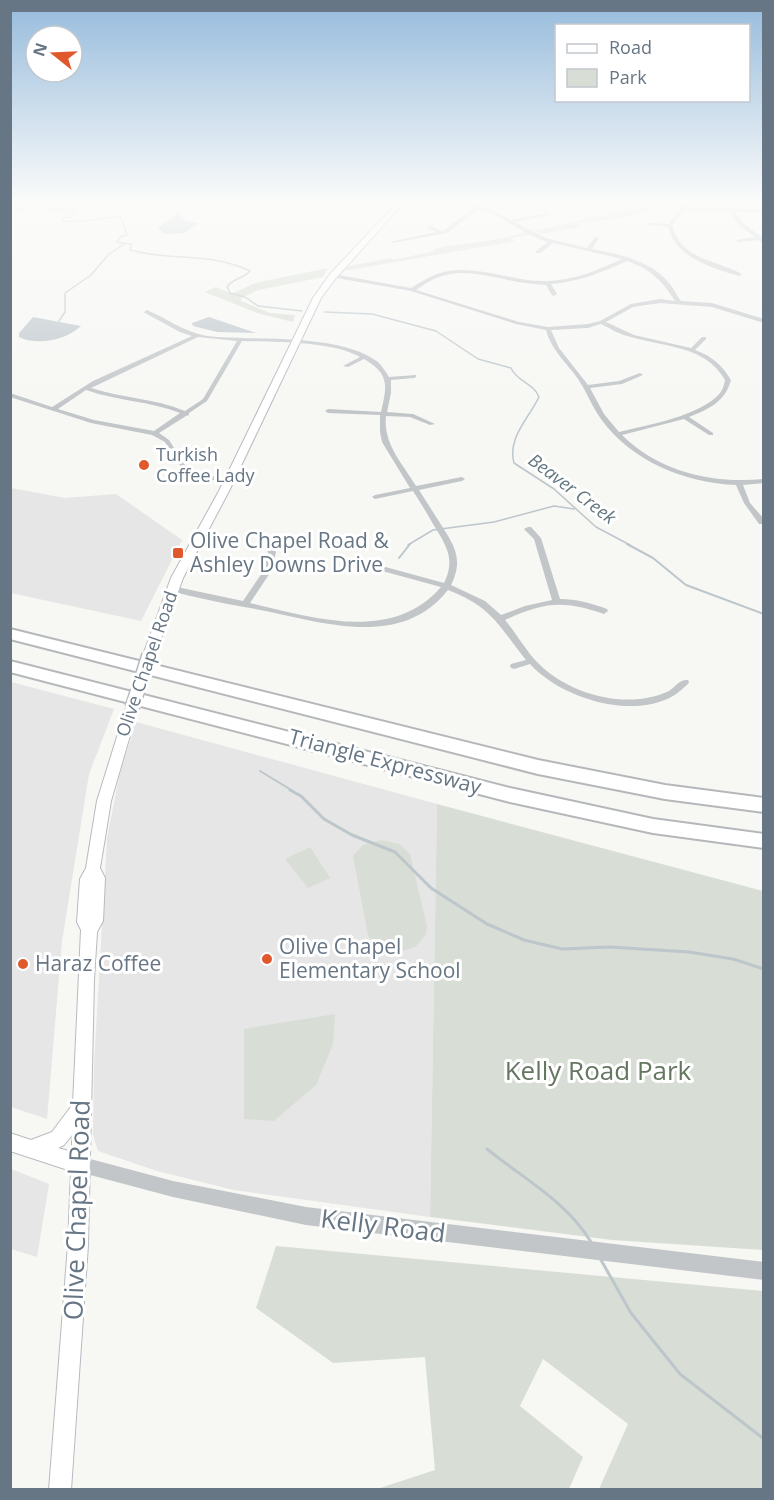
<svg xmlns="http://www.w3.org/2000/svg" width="774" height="1500" font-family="'Open Sans',sans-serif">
<rect width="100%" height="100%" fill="#f7f7f4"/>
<g fill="#e5e6e5">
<path d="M11 488 65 498 116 494 182 540 141 621 11 593Z"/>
<path d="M11 682 114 709 89 774 62 941 47 1119 11 1107Z"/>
<path d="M136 722 437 804 430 1217 234 1190 157 1171 98 1151 93 1135 94 1065 107 838 120 773Z"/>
<path d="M11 1169 49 1184 37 1257 11 1249Z"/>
</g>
<g fill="#d8ded5">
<path d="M657 203 665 205 644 209 648 211 621 218 581 223 577 224 580 227 542 234 534 231Z"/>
<path d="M525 232 530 235 510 238 515 241 344 271 349 266 392 258 393 260 435 251 434 249C460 243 495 242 525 232Z"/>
<path d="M328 268 323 277 258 290 241 298V301L270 313 295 315 293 322 257 313 205 292 216 287 232 294 255 283Z"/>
<path d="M437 804 763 891V1250L612 1240 430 1217Z"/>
<path d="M381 840 399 844 410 854 427 926 426 934 415 947 398 952 380 948 373 943 368 935 353 856 363 845Z"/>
<path d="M310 847 330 878 308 888 285 859Z"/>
<path d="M335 1014 333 1044 316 1085 274 1121 244 1119V1029Z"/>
<path d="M276 1246 763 1291V1489H599L628 1424 543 1359 520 1406 583 1457 569 1489H377L435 1470 425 1357 333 1363 256 1308Z"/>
</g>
<g fill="#bcc6cb">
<path d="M178 213 186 221 199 223 184 233 164 234 158 227Z"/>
<path d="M33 317 81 326C67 340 36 346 19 337V333Z"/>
<path d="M209 317 256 333 217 332 193 326 192 323Z"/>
</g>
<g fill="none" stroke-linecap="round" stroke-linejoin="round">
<g stroke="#bcc6cb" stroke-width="1.5">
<path d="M753 200 761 209"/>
<path d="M10 204 20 210 39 204 53 210H75L71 217 62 219 63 221C83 223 101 217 121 217L127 235 120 237 117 242 131 244 130 250C172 262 209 251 250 271 243 279 233 278 227 287L230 293 245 297 258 306 302 311"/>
<path d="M325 312 372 314 436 331 478 359 511 368C517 382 534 383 539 397 529 418 507 438 514 463L554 489 596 527 630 545"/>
<path d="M59 321 65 312V293L91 275 109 254 124 244"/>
<path d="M408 545 433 530 494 522 554 506 574 509"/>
</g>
<g stroke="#bcc6cb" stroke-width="2">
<path d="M627 544 653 558 686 585 764 614"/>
<path d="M399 558 410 544"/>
<path d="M260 771 293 791"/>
</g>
<g stroke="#bcc6cb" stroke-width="3">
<path d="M290 790 301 796 324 819 352 835 395 852 431 888 487 924 524 940 562 949 610 947 689 952 733 959 764 969"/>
<path d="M487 1149C524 1179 566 1201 591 1242"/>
<path d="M601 1260 631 1313 680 1374 764 1439"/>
</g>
<g stroke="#b7bbc0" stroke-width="2">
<g id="secondary">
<path d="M400 200H406L336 278 321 298 229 491 183 578 155 655 153 658H145L143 655 171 578 219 491 313 298 330 274Z"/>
<path d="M132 703 138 708 111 801 100 868 105 878 103 921 97 932 94 980 88 1245 71 1490H49L68 1245 71 1171 10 1151V1133L31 1140 52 1132 73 1104 81 930 77 922 80 879 86 868 97 801 126 708ZM72 1135V1152L58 1148 64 1145Z"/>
</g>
</g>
<g stroke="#b5b8bb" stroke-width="4">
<g id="motorway">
<path d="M10 629 538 760 665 785 764 798V812L665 799 538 774 10 639Z"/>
<path d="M10 661 510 788 653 819 764 834V848L653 833 510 802 10 672Z"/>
</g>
</g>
<g fill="#c2c6c9" fill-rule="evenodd">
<path d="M420 200 440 201 477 206 497 212 511 220 550 213V215L515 222 546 238 587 248 595 237H599V238L592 249C619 254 652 261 670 284 674 289 677 296 681 301L712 303 764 319V323L712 307 660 303 633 307 606 322 634 335 691 348 702 337H706V339L695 350C712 356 722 365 731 380 725 402 709 409 689 417L713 433V435H709L684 419 622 435C659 472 713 484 764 479V483L743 485 750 503 764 519V524H759L744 503 736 485C685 483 631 461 601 419 592 407 587 392 578 379 567 363 551 350 546 330L516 324 411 291 331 277V275L333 274 411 288C422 281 432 275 444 272 478 264 512 282 546 281 573 281 598 270 622 259L553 243 540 253H536V251L548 242C523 235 504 216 479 209L447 233 392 243V242L394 241 436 232 428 228V226H430L441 231H443L474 208ZM627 261C650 269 662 280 675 301L660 299 631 304 600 321 588 324 548 327 519 322 416 290C426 283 435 277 446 275 467 270 488 276 508 280 521 283 533 284 546 285L552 295 554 296 557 294 551 284C578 282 603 272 627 261ZM601 324C611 329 620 335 631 337 665 347 706 346 725 380 724 385 723 389 720 393 701 416 647 425 619 432L604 414 590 388 622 384 643 375 640 373 619 381 588 385 559 348 551 330 588 328Z"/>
<path d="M597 200H602L608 202 616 200H621L608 205Z"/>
<path d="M652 200H658L694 208 728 209 725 203 727 202 733 209 764 210V212H735L742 222 764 239V243L758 240 737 242V240L755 237 738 224 730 211 694 210 685 208 672 226C682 260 716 260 742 274L739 276C712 268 676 258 668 227L648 225V223H650L669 224 681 207Z"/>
<path d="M147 310C166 318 181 330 202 335 215 338 230 337 243 338 281 339 347 338 378 362 382 366 386 372 389 377L416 375V377L414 378 391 380V393L387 412 413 414 435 424 430 425 410 417 386 416C383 444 402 463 416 486L462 477 465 479 462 481 419 490C426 501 433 512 440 523 454 545 464 559 451 585L485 601 501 615 525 606 552 600 534 539 524 529 528 527H531L541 538 560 599C576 599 591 603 607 609L608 611 604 614C562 600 545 602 505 620 517 634 526 651 539 664 566 691 614 706 651 697 657 696 664 693 669 691 676 686 680 679 688 680L689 682 688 684C683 688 678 693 673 696 631 720 561 698 530 664L514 669 511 668 510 666 511 664 526 660C498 625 492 607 448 590 398 653 314 619 250 608 224 604 196 597 169 591L168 589 172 586 243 601 264 570 268 552 260 542 264 540H267L276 552 272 570 250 603C312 617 392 644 441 587L375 569V565H378L444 583C456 559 446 545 433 524 427 513 420 502 413 491L375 499 372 497 375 495 410 488 382 442 380 432V415L328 413 325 411 328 409 381 412C387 386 390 374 364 359L348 367 343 366 360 357C332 341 275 342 242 341L207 401 189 413V415L186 416 159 433 169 440 185 465 206 475 231 480 232 481 229 483 202 478 181 467 165 442 152 435 91 423 10 397V393L52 407 93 381 192 336 180 332 145 313 144 312ZM198 337 237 341 203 399 185 411C154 398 121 398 91 388ZM86 390C117 401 150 401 180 413L154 431 94 420 58 409Z"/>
</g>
<path fill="#c2c6c9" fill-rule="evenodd" d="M79 1156 173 1181 306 1207 764 1262V1280L306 1225 173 1197 79 1172 73 1170 71 1164 73 1158Z"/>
<use href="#secondary" fill="#fff" fill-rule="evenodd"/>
<use href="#motorway" fill="#fff" fill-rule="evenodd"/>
<g stroke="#b7bbc0" stroke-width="16" stroke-linecap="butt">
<path id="secondary-bridge" d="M132 708 149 655"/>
</g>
<use href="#secondary-bridge" stroke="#fff" stroke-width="13"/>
</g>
<linearGradient id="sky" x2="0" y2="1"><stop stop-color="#96bbdc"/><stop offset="0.49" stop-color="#fbfbfa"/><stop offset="1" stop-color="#fbfbfa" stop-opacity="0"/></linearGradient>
<rect width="774" height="410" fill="url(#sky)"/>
<g fill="#df592c" stroke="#fff" stroke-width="2">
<circle cx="144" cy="465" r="6"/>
<rect x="172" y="547" width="12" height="12" rx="3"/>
<circle cx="267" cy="959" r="6"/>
<circle cx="23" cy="964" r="6"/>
</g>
<g text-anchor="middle" stroke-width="6" stroke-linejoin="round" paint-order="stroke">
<g font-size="18" fill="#677684" stroke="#fff" text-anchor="start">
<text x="156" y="461">Turkish<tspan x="156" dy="21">Coffee Lady</tspan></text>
</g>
<g font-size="18" font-style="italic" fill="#637780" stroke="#fff">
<text transform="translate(572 489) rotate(37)" y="6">Beaver Creek</text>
</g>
<g font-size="18" fill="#677684" stroke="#fff">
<text transform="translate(147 664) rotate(-71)" y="6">Olive Chapel Road</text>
</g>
<g font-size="21" fill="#677684" stroke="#fff" text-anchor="start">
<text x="190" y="548">Olive Chapel Road &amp;<tspan x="190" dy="24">Ashley Downs Drive</tspan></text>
<text x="279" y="954">Olive Chapel<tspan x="279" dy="24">Elementary School</tspan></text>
<text x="35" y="971">Haraz Coffee</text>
</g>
<g font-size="21" fill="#677684" stroke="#fff">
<text transform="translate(385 762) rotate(15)" y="7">Triangle Expressway</text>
</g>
<g font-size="26" fill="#657761" stroke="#fff">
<text x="598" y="1080">Kelly Road Park</text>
</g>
<g font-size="26" fill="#677684" stroke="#fff">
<text transform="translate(77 1210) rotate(-88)" y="9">Olive Chapel Road</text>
<text transform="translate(383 1226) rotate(7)" y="9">Kelly Road</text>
</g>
</g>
<rect width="774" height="1500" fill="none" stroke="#677684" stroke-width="24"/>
<rect x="555" y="24" width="195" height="78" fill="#ffffff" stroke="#c2c8ce" stroke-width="1.5"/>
<rect x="567" y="44" width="30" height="9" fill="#ffffff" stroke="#c2c8ce" stroke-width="1.5"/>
<text x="609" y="54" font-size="18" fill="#677684">Road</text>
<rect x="567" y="69" width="30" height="18" fill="#d8ded5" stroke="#c2c8ce" stroke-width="1.5"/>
<text x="609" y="84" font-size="18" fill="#677684">Park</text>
<g transform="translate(54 54) rotate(288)"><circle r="28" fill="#ffffff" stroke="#c2c8ce" stroke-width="1.5"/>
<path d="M0-4.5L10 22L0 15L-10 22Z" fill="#df592c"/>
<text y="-9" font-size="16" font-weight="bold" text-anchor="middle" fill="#677684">N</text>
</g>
</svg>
